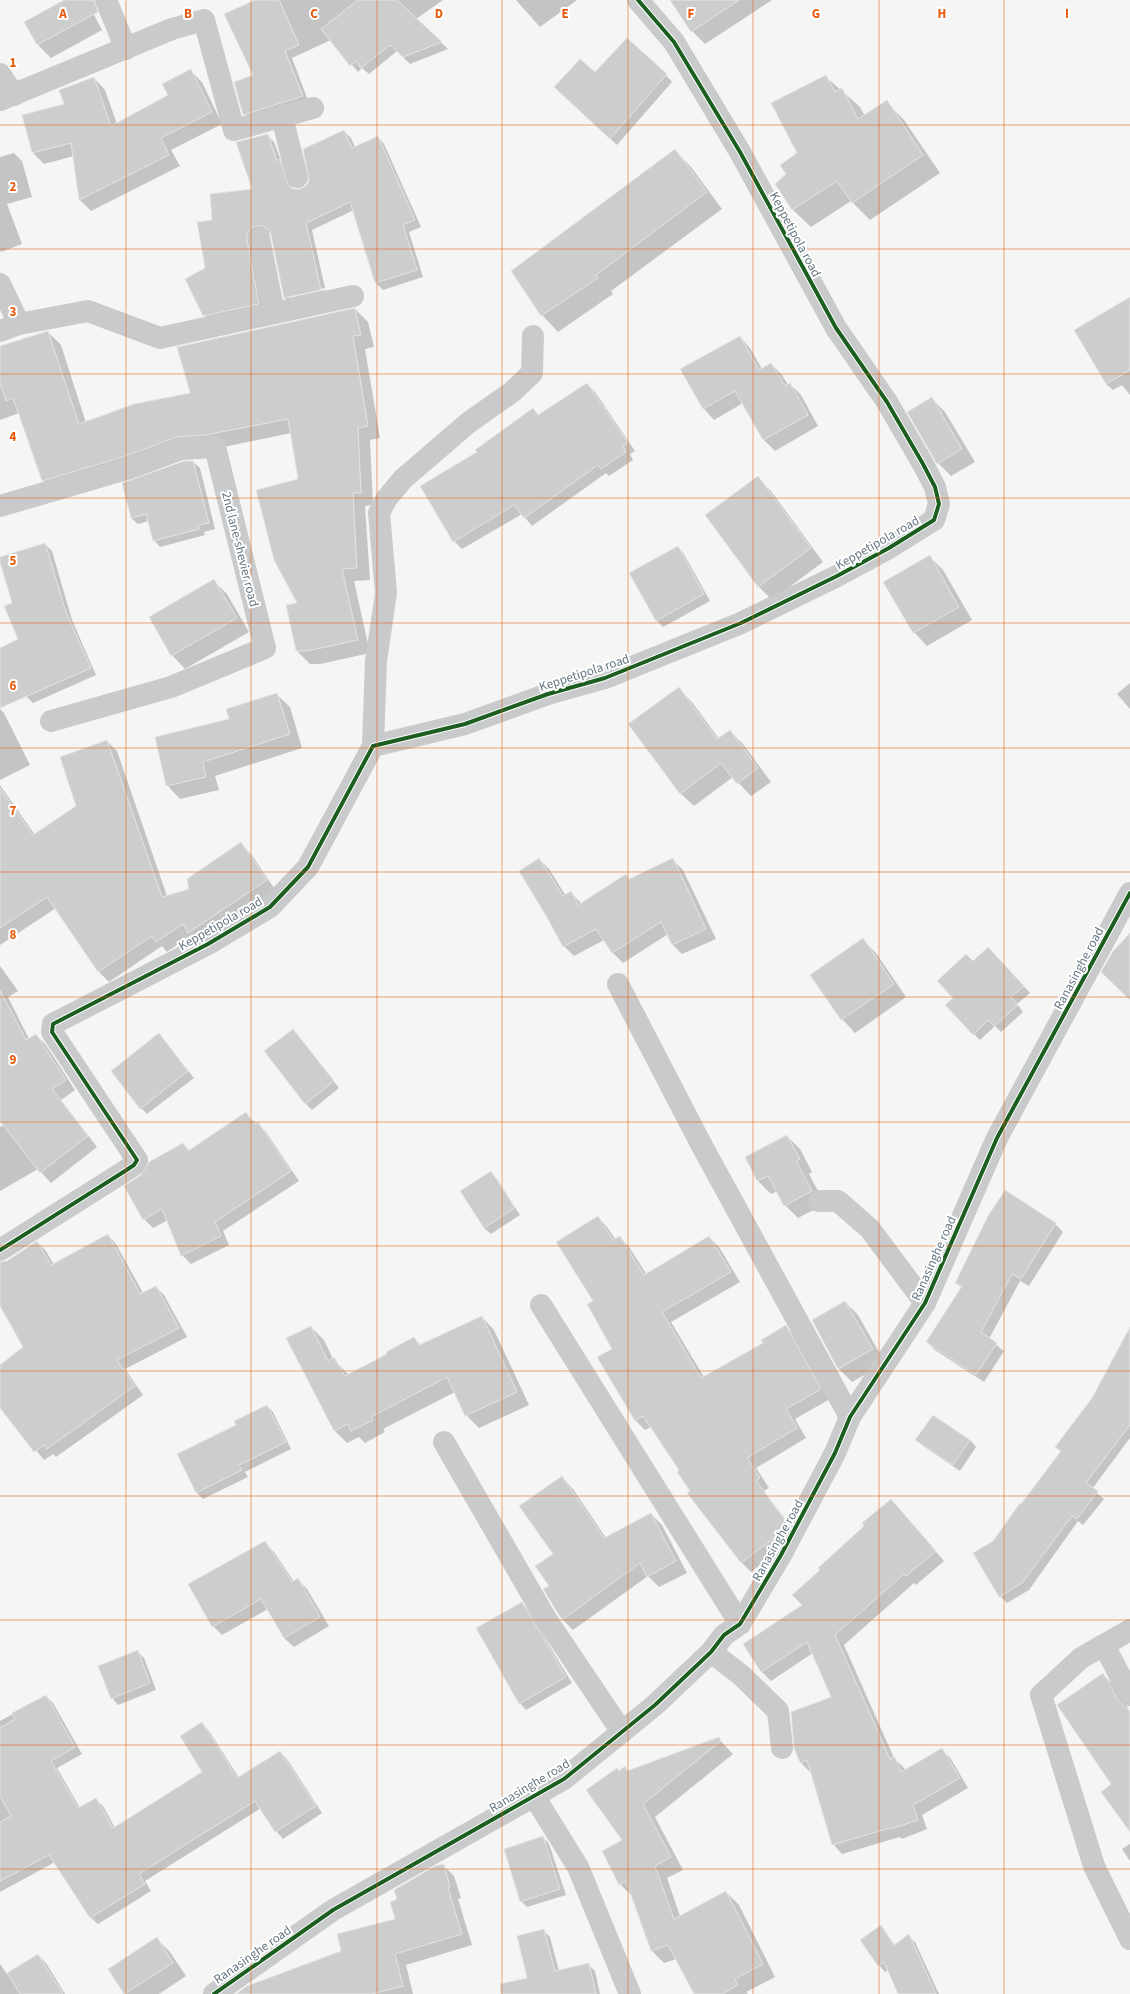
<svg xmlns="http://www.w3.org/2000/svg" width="1130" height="1994" font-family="'Source Sans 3',sans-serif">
<rect width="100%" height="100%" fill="#f5f5f4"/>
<g fill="#0003">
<path d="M66 0H83L90 7 102 30 51 58 38 45Z"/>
<path d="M257 0H443L416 19 448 49 410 64 397 51 369 74 362 68 358 72 331 40 292 58 309 103 251 121 244 114 254 76Z"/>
<path d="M516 0H577L540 27Z"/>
<path d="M677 0H772L705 44 692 31 673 3Z"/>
<path d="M191 71 202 82 222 124 171 150 180 166 91 211 80 200 74 156 44 164 33 153 23 115 66 105 94 78 105 90 117 124 169 95Z"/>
<path d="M595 73 666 75 672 82 617 145 562 93Z"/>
<path d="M825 76 860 107 865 116 886 102 904 120 940 173 870 220 851 201 811 227 793 210 776 184 788 174 799 153Z"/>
<path d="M344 131 351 138 355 147 378 137 384 144 421 227 409 232 423 277 383 290 376 283 354 210 312 230 325 288 289 296V298L325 290 327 297 292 305 285 298 271 233 264 232 266 310 211 322 204 315 206 269 213 220 254 189 267 135 274 142 282 163 286 167 292 189 301 190 306 187Z"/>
<path d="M675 151 691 167 722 209 611 291 613 294 558 332 542 315 512 271Z"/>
<path d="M14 153 22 161 32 197 7 204 22 244 1 252 0 250V157Z"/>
<path d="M1130 298V395L1122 385 1113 390 1106 384Z"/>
<path d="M355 309 368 322 374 347 365 349 380 438 370 440 373 505 365 506 370 580 354 581 370 653 320 664H310L297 651 299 480 291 433 219 448 56 493 43 480 19 413 0 420V347L48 332 61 345 86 423 191 393Z"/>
<path d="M740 337 750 348 762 369 771 364 782 375 788 385 790 384 801 395 818 426 775 451 764 440 743 403 714 420 704 409 682 370Z"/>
<path d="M587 384 595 392 635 451 630 454 633 460 609 476 606 473 532 526 522 514 462 549 454 541 478 453 533 410 539 416Z"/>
<path d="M932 399 945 412 975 462 951 476 938 463Z"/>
<path d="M193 462 200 468 215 529 204 532 205 535 160 547 154 540 149 521 138 524 131 518Z"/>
<path d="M757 478 771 491 823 562 772 600 759 587 706 515Z"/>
<path d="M45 544 52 551 72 620 96 675 33 703 26 696 13 604 0 558Z"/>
<path d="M678 547 684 554 710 601 663 627 656 620Z"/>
<path d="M929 556 943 570 972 620 927 646 914 632Z"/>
<path d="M214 581 227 594 249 632 185 669 172 655 150 618Z"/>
<path d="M1130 683V709L1117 694Z"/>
<path d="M679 689 692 702 719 739 730 731 743 744 771 782 751 796 733 777 694 806 680 793Z"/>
<path d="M276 694 290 707 302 748 215 776 219 790 180 799 167 785 231 720Z"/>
<path d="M0 709 4 713 30 765 0 780Z"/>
<path d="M107 741 117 751 167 896 190 890 241 844 251 854 276 891 199 943 191 935 167 952 162 946 109 982 99 972 56 908 0 945V785L35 835 78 806Z"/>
<path d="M539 859 549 869 566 896 571 893 582 904 626 875 630 880 673 860 683 870 716 939 682 954 672 944 668 934 623 963 613 953 604 940 574 956 564 946Z"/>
<path d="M863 940 876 953 906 997 855 1033 842 1019 812 975Z"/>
<path d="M994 954 1030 993 1017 1004 1023 1012 1001 1032 995 1026 980 1040 974 1034 954 998 973 962Z"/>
<path d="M0 966 18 991 8 997 29 1039 36 1035 46 1045 75 1090 61 1100 97 1147 51 1183 38 1169 0 1191V1127L3 1125 0 1122Z"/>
<path d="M159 1035 194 1078 147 1114 141 1108Z"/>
<path d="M299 1037 339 1088 312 1110 305 1103Z"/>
<path d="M246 1114 266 1132 299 1181 223 1231 229 1245 191 1264 182 1255 168 1220 153 1228 144 1219 183 1144 190 1151Z"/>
<path d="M787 1136 800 1149 812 1172 809 1174 825 1204 798 1218 785 1205 778 1191 771 1194 758 1181 746 1158Z"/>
<path d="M491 1172 497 1179 520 1215 491 1234 484 1228Z"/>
<path d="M1005 1192 1055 1224 1063 1232 1029 1286 1020 1281 989 1339 1004 1351 984 1382 935 1350 927 1342 962 1288 956 1282Z"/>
<path d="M598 1217 607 1227 616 1240 620 1237 629 1247 647 1275 709 1237 719 1247 740 1282 671 1322 704 1377 764 1344 786 1327 795 1336 830 1399 795 1419 806 1438 756 1468 769 1488 764 1491 794 1531 787 1545 751 1572 742 1563 688 1493 692 1492 681 1470 651 1427 645 1430 636 1421 599 1358 613 1349 594 1301Z"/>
<path d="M108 1235 116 1244 143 1293 156 1287 164 1295 187 1337 125 1369 143 1395 56 1457 53 1454 44 1460 0 1406V1366L25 1347 0 1304V1263L7 1262 37 1242 46 1251 54 1265Z"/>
<path d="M845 1302 858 1315 885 1363 852 1382 839 1369 813 1321Z"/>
<path d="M482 1317 494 1330 529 1405 479 1428 466 1415 455 1392 383 1429 385 1432 365 1443 359 1437 347 1443 335 1431 288 1338 311 1327 324 1340 333 1359 349 1375 388 1354 414 1338 421 1345Z"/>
<path d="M1130 1361V1438L1092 1489 1104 1499 1083 1525 1078 1521 1029 1590 1007 1603 1000 1596 974 1553 993 1542 1061 1452 1056 1447Z"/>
<path d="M267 1406 273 1412 291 1449 245 1472 248 1477 203 1499 197 1493 178 1455 237 1426Z"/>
<path d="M917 1440H970L976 1447 960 1471 923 1446Z"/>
<path d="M562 1477 573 1489 606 1538 651 1514 662 1525 687 1573 659 1587 648 1576 573 1630 562 1619 551 1586Z"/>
<path d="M891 1500 944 1561 916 1585 914 1583 844 1645 894 1758 906 1770 942 1749 951 1759 968 1788 922 1815 927 1829 902 1839 900 1837 842 1854 833 1844 812 1771 810 1772 800 1762 833 1697 813 1653 771 1681 762 1672 744 1644 803 1605 821 1570Z"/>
<path d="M265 1543 274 1552 294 1582 298 1580 307 1589 329 1626 294 1647 284 1638 268 1609 222 1635 213 1626Z"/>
<path d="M522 1603 528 1610 572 1683 526 1710 520 1703Z"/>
<path d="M137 1651 144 1658 156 1690 118 1705 112 1698Z"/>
<path d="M1103 1675 1116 1687 1130 1712V1830L1112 1784Z"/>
<path d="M46 1696 53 1703 82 1754 57 1768 80 1808 96 1799 103 1806 115 1828 204 1772 202 1723 209 1731 239 1778 280 1752 287 1759 322 1813 283 1839 276 1831 261 1808 145 1881 151 1891 98 1924 90 1917 55 1862 0 1892V1721Z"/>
<path d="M719 1739 733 1754 655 1817 683 1870 667 1878 680 1916 726 1892 739 1905 775 1977 746 1992 748 1994H695L677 1959 664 1963 652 1951 633 1897 620 1884 624 1841 619 1772 625 1768 628 1771Z"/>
<path d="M543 1837 549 1844 566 1895 527 1907 521 1901Z"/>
<path d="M1130 1844V1861L1122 1849Z"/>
<path d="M443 1865 454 1876 461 1898 458 1899 472 1945 406 1965 413 1994H248L342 1952 396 1920 398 1900Z"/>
<path d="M881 1927 895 1945 908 1936 915 1942 939 1994H899L888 1970 885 1972 879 1965Z"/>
<path d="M544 1931 550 1937 559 1971 588 1964 595 1971 600 1994H528V1979Z"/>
<path d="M157 1939 170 1952 186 1976 159 1994H125L109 1970Z"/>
<path d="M38 1955 46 1963 65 1994H0V1964L7 1974Z"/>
</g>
<g fill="#cccece" stroke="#e4e4e4">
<path d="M64 0H94L98 12 37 45 24 22Z"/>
<path d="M255 0H279L299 45 285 51 303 96 243 115 234 82 253 75 224 14Z"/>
<path d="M358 0H397L442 42 403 57 390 45 361 68 356 61 350 66 321 29Z"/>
<path d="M670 0H739L691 32Z"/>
<path d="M627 38 667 74 610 139 554 87 580 59 595 72Z"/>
<path d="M191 69 212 112 161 138 169 155 79 200 71 143 32 153 22 115 64 104 59 90 94 77 111 126 168 95 162 84Z"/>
<path d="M826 75 835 92 842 88 858 119 887 100 923 155 852 203 837 181 792 210 775 184 786 174 780 165 797 153 771 103Z"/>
<path d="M344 130 352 148 378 136 415 220 403 225 417 270 375 283 350 202 306 223 321 290 284 298 271 235 269 230 263 226H256L251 228 247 234V240L259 304 203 316 185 279 205 268 197 222 212 220 210 194 252 189 236 142 268 134 277 161 280 159 288 185 293 189H300L306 186 309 180 303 149Z"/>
<path d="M675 149 707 192 596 275 598 278 541 316 511 271Z"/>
<path d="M1130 297V370L1106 384 1074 330Z"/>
<path d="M355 308 361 335 353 336 368 426 358 428 361 493H353L357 568 342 569 358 640 307 651H296L286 605 297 603 274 560 256 490 298 479 288 419 206 435 177 437 126 456 42 481 13 398 6 401 0 383V346L48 331 79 424 134 404 190 393 177 347Z"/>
<path d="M740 336 759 370 771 363 785 386 790 383 808 415 763 440 735 391 703 409 680 369Z"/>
<path d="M587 383 628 443 623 446 626 452 601 469 598 465 524 518 514 505 453 542 420 486 477 452 475 450 533 408 538 415Z"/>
<path d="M932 397 962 449 937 464 907 412Z"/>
<path d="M184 461H193L209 523 198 525 199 529 153 541 146 514 131 518 122 483Z"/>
<path d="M758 476 811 548 758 587 705 515Z"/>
<path d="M45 543 66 612 91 668 0 708V648L18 639 4 606 12 603 0 562V557Z"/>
<path d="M678 546 704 594 656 621 629 573Z"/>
<path d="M930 555 959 607 913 633 883 582Z"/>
<path d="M214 579 237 618 171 656 149 617Z"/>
<path d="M679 687 717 739 730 730 758 768 737 784 721 763 680 794 628 724Z"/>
<path d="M277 693 290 734 203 762 206 777 166 786 155 737 229 719 226 709Z"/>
<path d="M107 740 162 897 189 889 187 879 241 842 267 880 188 933 183 924 156 942 152 936 98 972 47 897 0 928V788L33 835 76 806 60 757Z"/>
<path d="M539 858 563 896 571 891 578 905 626 874 629 879 673 858 706 929 672 945 661 922 612 953 596 929 563 947 545 914 519 871Z"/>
<path d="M1130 933V1000L1101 972 1113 951Z"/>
<path d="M863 938 894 984 841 1020 810 975Z"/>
<path d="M988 947 1024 986 1011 997 1018 1005 994 1026 988 1020 973 1035 945 1005 953 998 937 981 966 954 973 961Z"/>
<path d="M0 990 26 1040 36 1034 66 1080 52 1089 88 1136 40 1173 0 1121Z"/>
<path d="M293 1029 334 1081 305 1104 264 1051Z"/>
<path d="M159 1033 188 1071 140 1109 111 1071Z"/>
<path d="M246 1112 254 1124 258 1122 291 1171 215 1222 221 1236 181 1256 162 1209 143 1220 124 1186 141 1175 149 1162 183 1143 188 1151Z"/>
<path d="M787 1135 800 1159 796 1161 812 1191 784 1206 768 1176 757 1181 745 1157Z"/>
<path d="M491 1171 515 1208 484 1228 460 1191Z"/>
<path d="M1005 1190 1056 1223 1021 1279 1012 1274 981 1332 997 1343 976 1375 926 1342 962 1286 955 1283 988 1216Z"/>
<path d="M598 1216 613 1240 620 1236 644 1275 709 1236 731 1272 662 1312 701 1378 763 1343 761 1340 786 1325 821 1389 786 1409 797 1428 747 1458 760 1478 756 1481 785 1520 777 1536 741 1563 687 1493 690 1491 677 1472 679 1470 643 1416 635 1421 597 1357 612 1349 587 1304 593 1301 556 1242Z"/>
<path d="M108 1234 140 1294 156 1286 179 1328 117 1360 135 1386 47 1449 44 1445 34 1452 0 1408V1365L23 1347 0 1306V1262L7 1261 37 1241 51 1265Z"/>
<path d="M845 1301 873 1349 838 1369 812 1320Z"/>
<path d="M482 1316 517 1392 465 1416 447 1377 371 1417 373 1420 351 1431 348 1424 334 1431 286 1338 311 1326 328 1361 334 1357 345 1376 387 1354 386 1352 414 1337 419 1345Z"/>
<path d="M1130 1327V1425L1086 1483 1098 1491 1077 1519 1072 1516 1022 1583 999 1597 973 1553 993 1541 1020 1503 1021 1504 1061 1451 1055 1447 1092 1398Z"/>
<path d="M267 1405 286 1442 239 1465 242 1470 196 1493 177 1454 236 1425 234 1421Z"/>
<path d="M933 1415 970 1440 953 1465 915 1440Z"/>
<path d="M562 1476 604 1538 651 1513 676 1561 647 1577 640 1563 562 1620 543 1589 549 1586 535 1566 553 1554 519 1506Z"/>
<path d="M891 1499 936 1551 906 1576 904 1574 835 1635 890 1759 895 1757 901 1772 942 1748 960 1778 913 1805 918 1820 891 1829 890 1828 832 1845 807 1760 800 1763 794 1748 791 1712 831 1697 807 1642 761 1672 743 1644 802 1605 792 1595 820 1570 818 1568 864 1526 862 1523Z"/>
<path d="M265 1541 292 1582 298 1578 320 1617 284 1638 261 1599 212 1627 188 1584Z"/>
<path d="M522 1602 566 1677 519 1704 476 1628Z"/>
<path d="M138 1650 150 1683 111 1699 98 1666Z"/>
<path d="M1103 1673 1119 1701 1130 1712V1832L1101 1792 1111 1784 1057 1705Z"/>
<path d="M46 1695 75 1747 51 1761 78 1808 96 1798 113 1828 202 1772 180 1736 202 1722 237 1778 280 1751 316 1806 275 1832 255 1801 139 1874 145 1884 90 1918 49 1855 0 1881V1822L11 1816 0 1796V1728L15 1719 12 1713Z"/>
<path d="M719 1737 721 1741 643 1804 671 1857 655 1866 674 1919 726 1891 763 1964 735 1979 738 1985 722 1994H694L668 1945 651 1951 626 1881 619 1885 602 1851 622 1840 586 1790 617 1768 619 1771 625 1766 627 1771Z"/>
<path d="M543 1836 560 1889 520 1902 504 1849Z"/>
<path d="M444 1864 450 1887 448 1888 462 1934 395 1954 403 1986 371 1994H236L247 1986 341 1951 337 1934 395 1919 390 1902 397 1899 394 1890 435 1866Z"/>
<path d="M881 1925 894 1945 909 1934 936 1994H898L884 1962 878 1966 860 1940Z"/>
<path d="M544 1929 555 1971 589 1963 596 1994H501L500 1984 527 1978 517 1936Z"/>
<path d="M157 1937 173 1963 124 1994 108 1969Z"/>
<path d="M38 1954 63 1994H20L7 1973Z"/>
</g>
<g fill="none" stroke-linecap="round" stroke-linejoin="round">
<g stroke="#c9cacb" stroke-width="22">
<path d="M106 0 126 49"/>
<path d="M0 74 14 95"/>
<path d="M0 100 172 29 204 20 234 130 313 108"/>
<path d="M282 117 297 177"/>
<path d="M259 238 274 313"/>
<path d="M0 284 19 324"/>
<path d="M0 331 19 324 88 311 160 338 353 296"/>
<path d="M0 506 130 468 181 449 215 447 265 648 171 687 51 721"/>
<path d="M373 746 376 661 386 593 379 513 387 498 403 479 468 423 512 392 532 373 533 336"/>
<path d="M618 984 701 1144 850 1417"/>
<path d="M819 1201H838L870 1229 925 1303"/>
<path d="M0 1250 125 1171 134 1165 137 1160 52 1032 53 1024 208 944 270 907 308 867 373 746 465 724 548 694 605 678 741 623 837 576 889 548 934 520 939 504 935 487 923 464 887 402 836 328 740 152 674 42 638 0"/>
<path d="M541 1305 740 1624"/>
<path d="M444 1442 546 1619 622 1732"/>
<path d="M1130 1630 1081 1658 1041 1695 1094 1866 1130 1939"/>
<path d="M1104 1645 1130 1695"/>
<path d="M711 1652 741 1675 778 1711 782 1748"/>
<path d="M534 1796 578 1867 630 1994"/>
<path d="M214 1994 333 1910 564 1779 655 1705 711 1652 724 1635 740 1624 781 1555 835 1453 850 1417 925 1303 997 1138 1130 893"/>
</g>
<g stroke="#fff" stroke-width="6">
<g id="cycleway">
<path d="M0 1250 125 1171 134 1165 137 1160 52 1032 53 1024 208 944 270 907 308 867 373 746 465 724 548 694 605 678 741 623 837 576 889 548 934 520 939 504 935 487 923 464 887 402 836 328 740 152 674 42 638 0"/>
<path d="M214 1994 333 1910 564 1779 655 1705 711 1652 724 1635 740 1624 781 1555 835 1453 850 1417 925 1303 997 1138 1130 893"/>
</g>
</g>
<use href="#cycleway" stroke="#1b5e20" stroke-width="4"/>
</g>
<path fill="none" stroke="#e8590c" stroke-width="1" stroke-opacity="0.55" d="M126 0V1994M251 0V1994M377 0V1994M502 0V1994M628 0V1994M753 0V1994M879 0V1994M1004 0V1994M0 125H1130M0 249H1130M0 374H1130M0 498H1130M0 623H1130M0 748H1130M0 872H1130M0 997H1130M0 1122H1130M0 1246H1130M0 1371H1130M0 1496H1130M0 1620H1130M0 1745H1130M0 1869H1130"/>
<g text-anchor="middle" stroke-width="4" stroke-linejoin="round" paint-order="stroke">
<g font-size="13" fill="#657783" stroke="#fff">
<text transform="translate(796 234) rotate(62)" y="5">Keppetipola road</text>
<text transform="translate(877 542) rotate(-30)" y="5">Keppetipola road</text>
<text transform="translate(241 549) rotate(76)" y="5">2nd lane-shevier road</text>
<text transform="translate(584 672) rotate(-18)" y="5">Keppetipola road</text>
<text transform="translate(220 923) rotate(-30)" y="5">Keppetipola road</text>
<text transform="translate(1078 968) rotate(-62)" y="5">Ranasinghe road</text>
<text transform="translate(933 1258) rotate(-66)" y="5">Ranasinghe road</text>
<text transform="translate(777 1540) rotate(-61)" y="5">Ranasinghe road</text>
<text transform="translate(529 1785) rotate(-31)" y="5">Ranasinghe road</text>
<text transform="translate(252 1954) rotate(-35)" y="5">Ranasinghe road</text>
</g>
</g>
<g font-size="13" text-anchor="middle" font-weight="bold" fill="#e8590c" stroke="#fff" stroke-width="4" stroke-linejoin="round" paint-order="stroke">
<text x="63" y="18">A</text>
<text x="188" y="18">B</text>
<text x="314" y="18">C</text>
<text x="439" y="18">D</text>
<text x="565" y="18">E</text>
<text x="691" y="18">F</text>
<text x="816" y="18">G</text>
<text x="942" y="18">H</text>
<text x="1067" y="18">I</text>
<text x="13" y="67">1</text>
<text x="13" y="191">2</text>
<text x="13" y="316">3</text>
<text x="13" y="441">4</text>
<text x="13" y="565">5</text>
<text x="13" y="690">6</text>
<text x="13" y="815">7</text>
<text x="13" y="939">8</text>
<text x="13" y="1064">9</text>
</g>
</svg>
